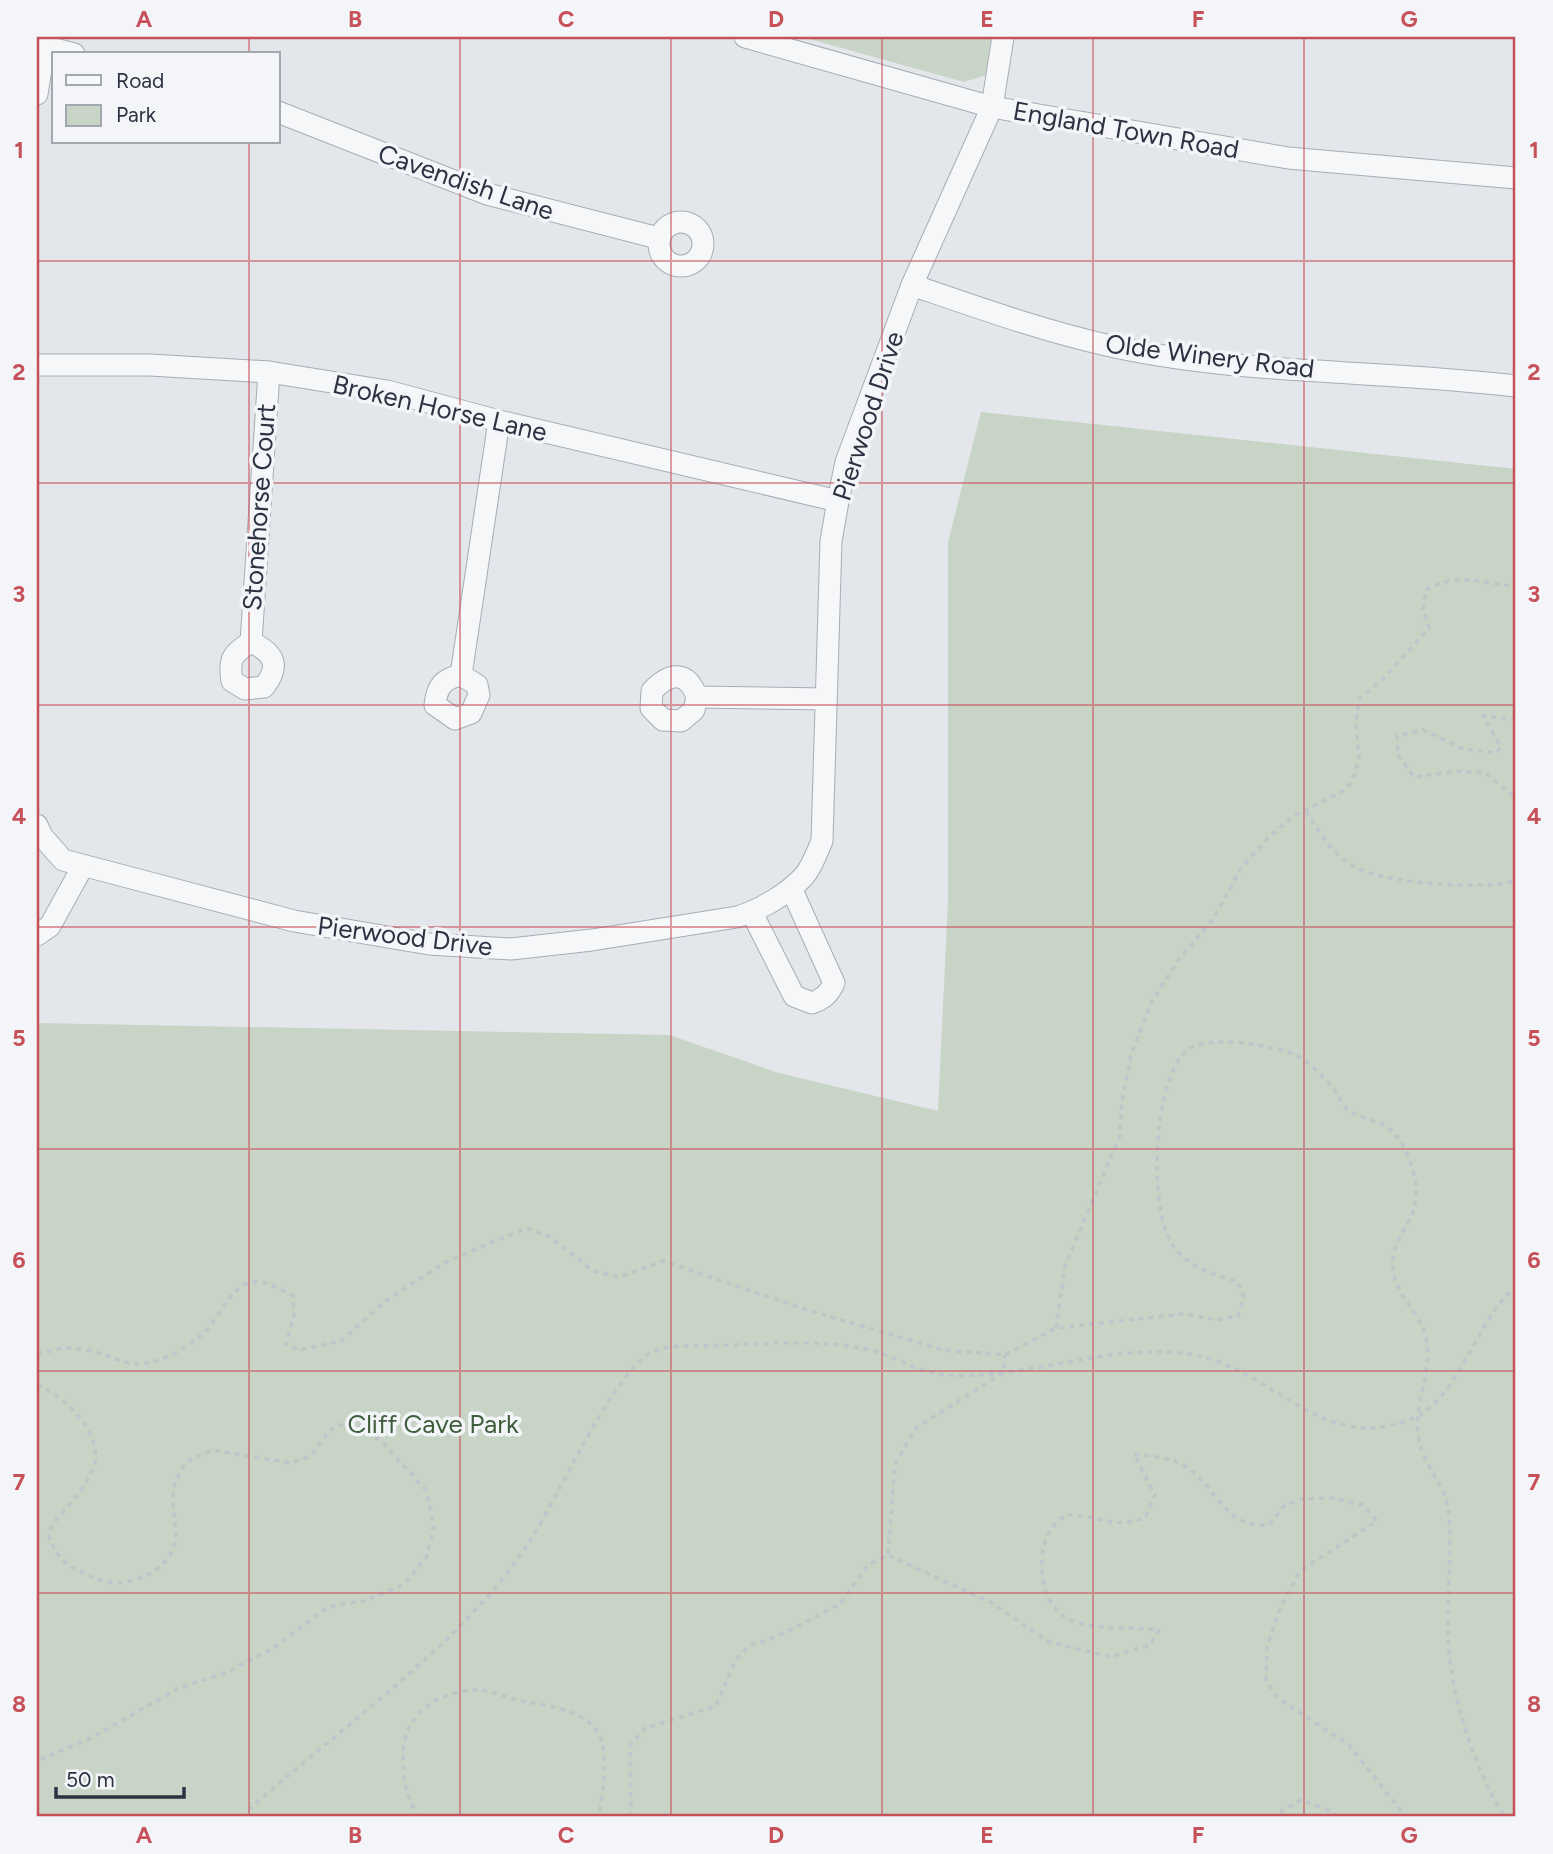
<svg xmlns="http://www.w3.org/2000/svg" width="1553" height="1854" font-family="Figtree,sans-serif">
<rect width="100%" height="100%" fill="#e3e6eb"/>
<g fill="#c8d4c5">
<path d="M802 37H991L986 75 964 82Z"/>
<path d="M981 412 1516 469V1817H37V1023L669 1035 779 1073 938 1111 948 901V542Z"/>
</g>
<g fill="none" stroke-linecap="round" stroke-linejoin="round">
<g stroke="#a8acb5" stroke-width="23">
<g id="minor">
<path d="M745 37 992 107 1288 158 1516 178"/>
<path d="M43 46 74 54"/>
<path d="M37 94 46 37"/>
<path d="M278 112 487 194 658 238"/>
<circle cx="681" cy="244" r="22"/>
<path d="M912 285C979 308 1046 332 1115 347 1246 375 1383 370 1516 386"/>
<path d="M37 365H150L269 372 387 391 499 421 838 501"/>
<path d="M251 642C274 653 281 665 264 687L245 689 232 681C228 659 233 653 251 642L269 372"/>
<path d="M461 675 477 685 479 695 471 713 455 719 435 705C437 686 443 679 461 675L499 421"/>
<path d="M697 697 694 710 681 721 663 720 651 708 652 691C670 672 687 670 697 697L826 699"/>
<path d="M37 825 42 836 63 860 294 921 429 944 511 949 592 940 737 917C760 910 788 894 804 876 812 867 817 852 822 841L831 541 838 501 846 462 912 285 992 107 1003 37"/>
<path d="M752 913 794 996 812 1003C823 999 829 994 834 983L791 888"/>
<path d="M37 935 50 926 83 866"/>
</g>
</g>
<g stroke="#c1c4c9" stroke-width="3.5" stroke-dasharray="5 5" stroke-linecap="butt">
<path d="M1516 719 1483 716 1501 747 1496 753 1464 749 1423 730 1397 736 1398 755 1414 777 1459 771 1486 773 1516 798"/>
<path d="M1306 811C1319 833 1332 854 1355 867 1387 884 1481 890 1516 881"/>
<path d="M1056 1328 1065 1266 1120 1135 1122 1101 1131 1055 1151 1003 1177 962 1214 918 1241 868 1268 838 1295 815 1340 793 1352 782 1359 759 1356 722 1359 699 1385 677 1429 628 1423 609 1426 590C1458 571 1481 584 1516 586"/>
<path d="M37 1354C47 1352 58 1348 69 1348 117 1349 123 1380 177 1352 188 1346 203 1335 210 1326 238 1287 243 1266 293 1296L294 1315 286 1345 300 1350 341 1341 387 1300 446 1262 526 1228 550 1237 593 1271 619 1277 663 1261 801 1308 943 1350 1005 1355 1056 1328 1184 1314 1217 1320 1238 1316 1244 1297 1238 1282C1215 1274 1189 1268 1174 1247 1147 1212 1153 1079 1187 1050 1206 1034 1274 1045 1296 1055 1310 1062 1327 1080 1337 1093 1340 1098 1343 1105 1347 1109 1359 1119 1380 1120 1392 1131 1410 1148 1422 1189 1413 1212 1407 1226 1394 1243 1393 1258 1389 1294 1424 1313 1427 1343 1431 1375 1414 1403 1418 1435 1422 1466 1447 1484 1449 1515 1452 1554 1447 1595 1448 1634 1449 1689 1474 1771 1505 1817"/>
<path d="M37 1385C63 1396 101 1430 95 1463 94 1470 87 1481 83 1487 72 1506 59 1510 48 1534 58 1563 70 1567 97 1579 124 1591 170 1573 175 1541 178 1524 170 1504 174 1487 176 1479 182 1470 186 1462L212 1450 291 1463 311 1456 330 1430 344 1424 359 1426 382 1442 426 1490 434 1526 427 1556 405 1584 367 1600 336 1605 322 1611 272 1649 225 1673 179 1688 93 1737 37 1761"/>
<path d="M888 1554 895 1464 916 1428 1004 1372 1005 1355"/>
<path d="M241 1817C333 1732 464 1645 531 1539 558 1498 612 1374 651 1353 665 1345 682 1346 698 1346 752 1345 813 1338 867 1349 894 1355 919 1374 947 1375 1032 1380 1115 1339 1199 1356 1274 1372 1322 1453 1409 1420 1460 1401 1474 1322 1516 1286"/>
<path d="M419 1817C406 1799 403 1778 403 1757 402 1711 445 1686 487 1691 499 1693 510 1699 522 1701 550 1707 594 1710 602 1743 608 1766 602 1794 599 1817"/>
<path d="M631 1817 630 1746 645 1728 716 1706 735 1661 749 1646 776 1637 840 1604 868 1565 888 1555 992 1603 1049 1642 1112 1657 1150 1645 1159 1630C1129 1627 1101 1630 1073 1621 1041 1610 1036 1563 1047 1536 1050 1528 1059 1521 1065 1515 1098 1514 1109 1530 1145 1518L1155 1495 1134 1454C1150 1456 1168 1457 1183 1465 1216 1483 1221 1528 1269 1525L1284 1506 1301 1499 1333 1498 1363 1505 1377 1521 1300 1571 1282 1604 1267 1646 1266 1680 1278 1698 1349 1745 1406 1817"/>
<path d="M1271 1817 1301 1800 1333 1812 1336 1817"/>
</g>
<use href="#minor" stroke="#f6f7f9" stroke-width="21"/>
</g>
<path fill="none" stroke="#c75159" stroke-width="2" stroke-opacity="0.55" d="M249 37V54M460 37V1817M671 37V1817M882 37V1817M1093 37V1817M1304 37V1817M249 142V1817M37 261H1516M37 483H1516M37 705H1516M37 927H1516M37 1149H1516M37 1371H1516M37 1593H1516"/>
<g text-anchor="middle" stroke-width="7" stroke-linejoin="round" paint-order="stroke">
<g font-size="26" fill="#2c3242" stroke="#f3f5f8">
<text transform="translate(1126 130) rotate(10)" y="9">England Town Road</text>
<text transform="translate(466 182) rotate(19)" y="9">Cavendish Lane</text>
<text transform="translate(1210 356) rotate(7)" y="9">Olde Winery Road</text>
<text transform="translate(440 408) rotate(13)" y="9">Broken Horse Lane</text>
<text transform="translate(868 416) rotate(-72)" y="9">Pierwood Drive</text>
<text transform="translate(259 507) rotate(-86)" y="9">Stonehorse Court</text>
<text transform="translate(405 936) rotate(7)" y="9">Pierwood Drive</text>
</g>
<g font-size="26" fill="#3e5d3a" stroke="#f3f5f8">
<text x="433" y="1433">Cliff Cave Park</text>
</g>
</g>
<rect width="1553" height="1854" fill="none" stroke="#f3f5f8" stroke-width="77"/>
<rect x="52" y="52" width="228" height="91" fill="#f3f5f8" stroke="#a3a7af" stroke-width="2"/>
<rect x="66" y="75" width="35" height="10" fill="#f6f7f9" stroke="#a3a7af" stroke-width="2"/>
<text x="116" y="88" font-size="21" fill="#2c3242">Road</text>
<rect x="66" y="105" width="35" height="21" fill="#c8d4c5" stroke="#a3a7af" stroke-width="2"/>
<text x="116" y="122" font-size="21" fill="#2c3242">Park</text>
<path d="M56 1787v10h128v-10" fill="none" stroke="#2c3242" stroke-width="3.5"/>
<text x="66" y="1787" font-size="21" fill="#2c3242" stroke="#f3f5f8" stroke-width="5" paint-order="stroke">50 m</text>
<rect x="38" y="38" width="1476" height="1777" fill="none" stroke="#c75159" stroke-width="2.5"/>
<g font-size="23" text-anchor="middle" font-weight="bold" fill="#c75159">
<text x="144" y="27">A</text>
<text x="355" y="27">B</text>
<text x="566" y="27">C</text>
<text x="776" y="27">D</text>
<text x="987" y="27">E</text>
<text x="1198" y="27">F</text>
<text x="1409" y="27">G</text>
<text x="19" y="158">1</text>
<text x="1534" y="158">1</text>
<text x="19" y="380">2</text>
<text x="1534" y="380">2</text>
<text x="19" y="602">3</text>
<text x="1534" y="602">3</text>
<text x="19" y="824">4</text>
<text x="1534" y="824">4</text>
<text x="19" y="1046">5</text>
<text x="1534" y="1046">5</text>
<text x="19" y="1268">6</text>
<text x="1534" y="1268">6</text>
<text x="19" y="1490">7</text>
<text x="1534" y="1490">7</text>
<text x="19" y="1712">8</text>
<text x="1534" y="1712">8</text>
<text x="144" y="1843">A</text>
<text x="355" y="1843">B</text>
<text x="566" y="1843">C</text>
<text x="776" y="1843">D</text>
<text x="987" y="1843">E</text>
<text x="1198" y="1843">F</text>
<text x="1409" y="1843">G</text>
</g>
</svg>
